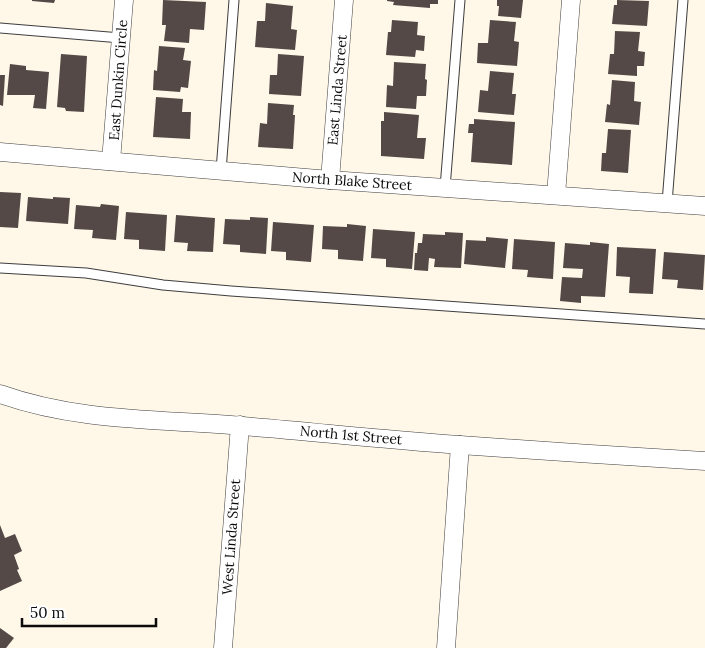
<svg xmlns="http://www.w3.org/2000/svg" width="705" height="648" font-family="Lora,serif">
<rect width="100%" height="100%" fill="#fff7e8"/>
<g fill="#544946">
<path d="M32 0H55L54 3 32 1Z"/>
<path d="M163 0 206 2 204 30 190 29 189 43 164 41 166 25H162Z"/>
<path d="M387 0H438V4H430V8L393 5 394 2 387 1Z"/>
<path d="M497 0H523L521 18 498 16 499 6H497Z"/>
<path d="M617 0 649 1 647 26 612 24 614 5H617Z"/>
<path d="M266 3 293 6 291 29 297 30 295 50 255 47 257 21H265Z"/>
<path d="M392 20 418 22 417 35 425 36 424 51 416 50 415 57 386 55 388 32H391Z"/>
<path d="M490 20 516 22 514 41 519 42 517 66 477 63 478 43H488Z"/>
<path d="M615 31 640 32 638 51 645 52 644 66H637V76L608 74 610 54H614Z"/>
<path d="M159 46 185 48 183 60 191 61 188 88 181 87 180 92 153 90 154 70 157 71Z"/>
<path d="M61 54 87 56 84 112 66 111 65 108 57 107Z"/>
<path d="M278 54 304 56 301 96 269 94 270 75H277Z"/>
<path d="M394 62 426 64 425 79 427 80 426 96H417L416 109 386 107 387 85 393 86Z"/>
<path d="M10 64 26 66V70L49 72 46 109 33 108 35 95H7Z"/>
<path d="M490 71 514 73 512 94H516L514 115 478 112 480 90 488 91Z"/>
<path d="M0 75H5L3 106 0 105Z"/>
<path d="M612 80 635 82 634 101 641 102 639 125 605 122 607 104 610 105Z"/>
<path d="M156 97 183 99 182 112H191L190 139 153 137Z"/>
<path d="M268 103 294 105 293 115H295L293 149 258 147 260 123 267 124Z"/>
<path d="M384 112 419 115 417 138H426L424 159 381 156V121H384Z"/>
<path d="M474 119 515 122 512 165 471 162 473 133H468L469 124H474Z"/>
<path d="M608 129 631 130 628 173 601 171 602 153H606Z"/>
<path d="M0 192 21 193 18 228 0 227Z"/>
<path d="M28 197 53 199V197L70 198 68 224 26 221Z"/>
<path d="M101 204 119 206 116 240 92 238 93 230 74 229 76 205 100 207Z"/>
<path d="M126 212 167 215 165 251 139 249V240L124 239Z"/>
<path d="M176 215 215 218 213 252 187 251 188 243 174 242Z"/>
<path d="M250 217 268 218 266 254 240 252V245L223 244 225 219 250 220Z"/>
<path d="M273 222 314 225 311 262 286 260V252L271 251Z"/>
<path d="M347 224 366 226 363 261 338 259V250L322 249 323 226 347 227Z"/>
<path d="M373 229 415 232 412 269 386 267V259L371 258Z"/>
<path d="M445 232 463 233 461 268 434 267 435 259 429 258 428 271 414 270 415 253H417L418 243H422L423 234 445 235Z"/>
<path d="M486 237 508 239 505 268 464 264 466 240 486 241Z"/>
<path d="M514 239 555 242 553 279 527 277 528 270 512 269Z"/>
<path d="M590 242 609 244 605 297 581 296V303L560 301 562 277 582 278 583 269 563 268 565 243 590 245Z"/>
<path d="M617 247 656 249 653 294 629 293 630 277 616 276Z"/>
<path d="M664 252 705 255 703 290 677 288 678 280 662 279Z"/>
<path d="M0 525 5 538 15 534 22 551 14 555 19 569 17 570 22 581 0 591Z"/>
<path d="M0 628 14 638 6 648H0Z"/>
</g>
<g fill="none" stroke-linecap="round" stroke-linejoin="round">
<g stroke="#3e3e3e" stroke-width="11">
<g id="lane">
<path d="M0 28 121 38"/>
<path d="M221 171 234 0"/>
<path d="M445 188 460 0"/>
<path d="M667 203 683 0"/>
<path d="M0 268 86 273 163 285 231 291 705 324"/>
</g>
</g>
<g stroke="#3e3e3e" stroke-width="19">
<g id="street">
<path d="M0 152 330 180 705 206"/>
<path d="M111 161 124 0"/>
<path d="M330 180 344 0"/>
<path d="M556 195 571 0"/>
<path d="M0 394C78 422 161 419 242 426 315 432 387 440 460 445 542 451 623 456 705 461"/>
<path d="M223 648 240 425"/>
<path d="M446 648 460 445"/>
</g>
</g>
<use href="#lane" stroke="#fff" stroke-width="9"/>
<use href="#street" stroke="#fff" stroke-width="18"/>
</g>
<g text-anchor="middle" stroke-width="5" stroke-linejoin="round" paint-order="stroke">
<g font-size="14" fill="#0b0b0b" stroke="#fff">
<text transform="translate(118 80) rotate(-86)" y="5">East Dunkin Circle</text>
<text transform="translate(337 90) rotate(-85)" y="5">East Linda Street</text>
<text transform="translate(352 181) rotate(4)" y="5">North Blake Street</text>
<text transform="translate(351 435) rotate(5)" y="5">North 1st Street</text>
<text transform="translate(231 537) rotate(-86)" y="5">West Linda Street</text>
</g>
</g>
<path d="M22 618v8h134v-8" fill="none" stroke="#0b0b0b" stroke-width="2.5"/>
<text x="30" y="618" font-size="15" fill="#0b0b0b" stroke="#ffffff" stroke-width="4" paint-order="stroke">50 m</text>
</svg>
